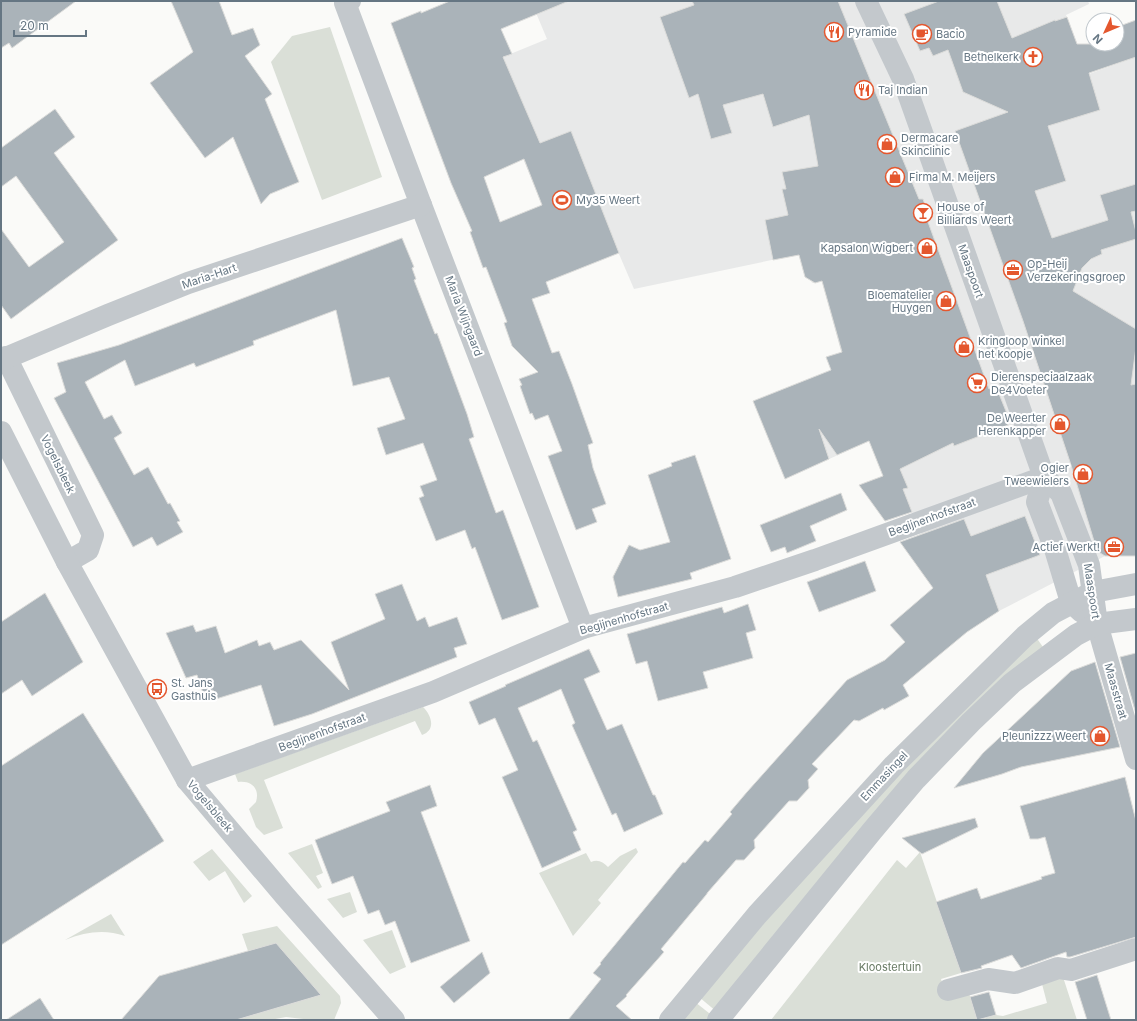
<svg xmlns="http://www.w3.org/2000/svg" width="1137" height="1021" font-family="Inter,sans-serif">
<rect width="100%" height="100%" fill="#fafaf8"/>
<path fill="#e8e9e9" d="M531 1H1088L1089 4 1066 15 1089 74 1136 57V555L1105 556 999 611 965 633 900 542 921 534 895 472 869 441 785 479 753 401 845 366 822 281 812 283 805 253 634 289 613 240 542 205 520 151 481 66 547 39Z"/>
<g fill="#dadfd7">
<path d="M330 27 382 177 322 200 271 62 292 36Z"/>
<path d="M1036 637 1045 650 717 1012 699 997 833 841Z"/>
<path d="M423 707C432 716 436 730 422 735L415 721 264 780 283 828 264 835 256 827 249 809 256 802C260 789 252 780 238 782L235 774Z"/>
<path d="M312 844 323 873 316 876 322 887 318 889 288 853Z"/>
<path d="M636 848 638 852 598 900 601 903 573 936 539 873 586 853 591 862C598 859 603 862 608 867L620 856Z"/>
<path d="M212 849 252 896 244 903 225 871 209 881 193 862Z"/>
<path d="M920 852 961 973 941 979 946 995 968 990 977 1020H771L897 860 906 868Z"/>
<path d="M350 892 357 912 343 918 327 899Z"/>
<path d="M111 914 125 936C104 929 86 932 65 940Z"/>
<path d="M277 926 340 996 341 1003 334 1020H312L286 1017 270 1020H236L321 995 276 944 248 951 242 934Z"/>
<path d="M392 930 406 967 390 974 363 940Z"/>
<path d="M1063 977 1077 1020H980L996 1015 1003 1016 1047 1003 1042 984Z"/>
<path d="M695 1002 714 1017 711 1020H681Z"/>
</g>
<g fill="#aab3b9" stroke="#dcdcda" fill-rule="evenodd">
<path d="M1 1H76L12 48 9 43 1 48Z"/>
<path d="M171 1H219L232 35 253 28 260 45 245 56 272 94 265 99 299 182 270 194 261 204 233 137 205 158 150 83 193 52Z"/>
<path d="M450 1H569L501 29 512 54 503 57 540 143 571 131 619 253 546 282 550 293 532 299 552 353 559 351 572 384 593 443 588 445 593 468 606 504 592 509 597 522 576 530 548 456 562 451 548 415 535 420 532 413 530 414 520 386 522 385 519 379 538 372 512 346 504 323 507 322 486 267 483 268 470 232 472 231 451 183 391 23 421 11V13ZM524 159 542 205 500 222 484 177Z"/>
<path d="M692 1H838L919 199H923L930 219 928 222 989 389 993 387 996 395 999 394 1008 416 1005 417 1008 425 954 446 953 443 900 469 908 488 903 489 912 512 885 521 859 485 883 476 869 441 837 455 819 429 829 459 785 479 753 401 831 370 826 357 842 352 822 281 815 283 805 277 799 255 773 260 765 220 788 215 782 189H786L782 172 818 166 809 115 773 127 763 94 723 105 732 133 711 139 698 94 689 98 660 17 694 5Z"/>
<path d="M939 1H997L1012 38 1055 20V21L1067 17 1077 44H1117V27L1136 20V57L1089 73 1100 110 1048 126 1066 181 1035 191 1052 238 1108 220 1100 195 1136 184V211L1131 212 1136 232V239L1101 250 1102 254 1091 259 1082 268 1073 291 1136 329V347L1131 385 1136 384V556H1105L1097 551 1071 465 1023 321 955 131 1008 112 963 92 948 50 933 56 929 48 920 51 904 14Z"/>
<path d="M55 109 75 137 54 153 118 240 11 319 1 305V229L29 267 64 242 16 176 1 187V148Z"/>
<path d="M402 238 414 267 412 268 416 279 414 280 435 334 437 333 444 352 467 414 474 437 469 439 496 513 503 510 539 607 502 620 475 547 472 549 465 530 436 541 419 498 424 496 420 486 437 480 423 443 386 455 377 428 405 419 389 377 353 386 336 310 253 341 254 345 196 367 194 363 135 386 125 360 85 382 104 419 112 415 122 433 114 438 134 475 148 467 168 504 170 503 180 521 177 522 183 532 157 546 152 537 133 547 54 398 66 392 57 363 119 345Z"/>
<path d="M695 455 731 559 690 573 692 579 618 597 613 577 629 545 640 550 670 542 648 475 672 466 671 463Z"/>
<path d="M841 493 847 510 810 526 816 541 787 553 785 547 771 552 760 525Z"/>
<path d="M1025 516 1040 555 986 575 999 611 967 632 903 685 909 696 884 710 883 708 859 721 854 720 812 764 818 769 808 780 809 788 797 801H789L754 840 755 848 744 860H736L708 892 706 895 661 949 664 952 626 995 627 996 616 1006 632 1020H568L601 979 593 973 601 964 600 963 683 862 685 863 705 840 708 842 732 814 730 812 747 792 847 680 885 660 905 642 890 625 933 588 900 542 964 519 971 536Z"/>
<path d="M865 561 876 591 819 612 807 582Z"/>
<path d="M402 584 417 621 425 617 429 627 457 617 467 644 454 648 457 657 312 714 274 726 261 685 216 699 213 690 203 693 197 675 186 678 166 633 193 625 196 632 216 626 225 653 257 640 259 646 270 642 274 650 301 640 349 690 331 642 385 619 375 594Z"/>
<path d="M45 593 83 662 32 696 22 680 1 694V622Z"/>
<path d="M748 604 756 630 746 633 753 658 703 672 708 688 658 701 647 661 636 664 627 634 722 607 724 613Z"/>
<path d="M589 649 600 672 584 679 607 730 622 724 653 795H655L663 814 624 832 616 813 612 815 572 725 575 723 561 689 539 699 518 708 533 742 537 740 577 830 573 832 581 850 542 868 502 777 518 770 495 718 479 725 469 702 506 686 505 685Z"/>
<path d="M1136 653V714L1120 657Z"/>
<path d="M1095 662 1120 747 1021 767 1002 774 954 788 983 753 1071 671Z"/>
<path d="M83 713 164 841 1 945V766Z"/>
<path d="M1125 777 1136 821V937L1070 957H1067L1066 952 1021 968 1012 955 981 966 982 968 961 973 936 902 977 888 981 899 1042 879 1041 877 1055 873 1045 837 1038 839H1030L1020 806Z"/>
<path d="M430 785 437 806 421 812 470 941 411 963 395 921 385 925 379 910 368 914 353 876 332 884 315 840 390 811 386 802Z"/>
<path d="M975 818 978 827 922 854 902 838Z"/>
<path d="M276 943 321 995 236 1020H121L159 976Z"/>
<path d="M482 952 490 973 454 1003 440 987Z"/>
<path d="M1097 975 1111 1020H1087L1075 982Z"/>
<path d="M989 992 996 1015 977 1020 970 997Z"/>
<path d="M40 998 54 1020H6Z"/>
</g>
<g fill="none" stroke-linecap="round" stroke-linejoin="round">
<g stroke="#c3c8cc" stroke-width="22">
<path d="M350 1 345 3 421 205 583 628"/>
<path d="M866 1 903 79 1044 477 1061 493 1089 565 1097 624 1136 759"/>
<path d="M6 357 93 535 88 550 67 562"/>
<path d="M1 360 108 315 188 283 421 205"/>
<path d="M1 432 67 562 187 780 285 896 394 1020"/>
<path d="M1044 477 1037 502 1055 549 1071 602 1082 612"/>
<path d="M187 780 433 692 583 628 735 587 815 560 1044 477"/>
<path d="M948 990 988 979 1015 983 1058 968 1071 970 1136 949"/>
<path d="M670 1020 757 915 894 765 1025 636 1053 613 1093 592 1136 584"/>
<path d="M718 1020 872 831 916 779 971 722 1012 683 1076 635 1097 624 1136 619"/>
</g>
</g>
<defs>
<g id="restaurant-ring" transform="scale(1)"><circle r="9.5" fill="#fff" stroke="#e4572e" stroke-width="1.5"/><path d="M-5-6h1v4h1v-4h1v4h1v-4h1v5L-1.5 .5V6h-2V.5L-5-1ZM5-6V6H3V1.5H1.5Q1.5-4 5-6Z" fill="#e4572e"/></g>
<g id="cafe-ring" transform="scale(1)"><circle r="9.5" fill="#fff" stroke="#e4572e" stroke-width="1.5"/><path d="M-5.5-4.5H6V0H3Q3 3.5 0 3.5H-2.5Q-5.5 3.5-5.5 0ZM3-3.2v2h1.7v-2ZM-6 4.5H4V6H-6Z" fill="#e4572e"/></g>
<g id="church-ring" transform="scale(1)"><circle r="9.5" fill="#fff" stroke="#e4572e" stroke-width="1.5"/><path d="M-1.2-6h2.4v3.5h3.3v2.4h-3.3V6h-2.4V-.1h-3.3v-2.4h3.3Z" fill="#e4572e"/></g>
<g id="shop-ring" transform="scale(1)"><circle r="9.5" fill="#fff" stroke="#e4572e" stroke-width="1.5"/><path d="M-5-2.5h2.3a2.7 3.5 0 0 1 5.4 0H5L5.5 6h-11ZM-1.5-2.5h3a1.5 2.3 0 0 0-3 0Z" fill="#e4572e"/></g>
<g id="stadium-ring" transform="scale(1)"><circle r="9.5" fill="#fff" stroke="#e4572e" stroke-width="1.5"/><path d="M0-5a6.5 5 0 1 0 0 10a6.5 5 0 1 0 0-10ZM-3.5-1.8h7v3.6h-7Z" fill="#e4572e"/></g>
<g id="bar-ring" transform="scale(1)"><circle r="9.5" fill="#fff" stroke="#e4572e" stroke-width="1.5"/><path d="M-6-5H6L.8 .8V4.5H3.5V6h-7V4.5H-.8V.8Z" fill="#e4572e"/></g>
<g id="office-ring" transform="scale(1)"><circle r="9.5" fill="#fff" stroke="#e4572e" stroke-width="1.5"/><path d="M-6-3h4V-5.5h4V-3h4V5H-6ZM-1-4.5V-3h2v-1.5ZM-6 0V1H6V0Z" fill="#e4572e"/></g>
<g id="supermarket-ring" transform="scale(1)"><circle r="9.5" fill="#fff" stroke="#e4572e" stroke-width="1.5"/><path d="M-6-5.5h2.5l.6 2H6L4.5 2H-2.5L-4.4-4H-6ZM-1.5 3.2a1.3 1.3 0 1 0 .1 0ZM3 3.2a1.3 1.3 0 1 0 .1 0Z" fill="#e4572e"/></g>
<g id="bus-ring" transform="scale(1)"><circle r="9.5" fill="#fff" stroke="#e4572e" stroke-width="1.5"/><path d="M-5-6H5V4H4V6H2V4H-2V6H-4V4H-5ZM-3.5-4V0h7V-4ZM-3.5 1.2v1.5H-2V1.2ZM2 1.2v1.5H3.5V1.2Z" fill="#e4572e"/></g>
</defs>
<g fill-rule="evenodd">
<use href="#restaurant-ring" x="834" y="32"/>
<use href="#cafe-ring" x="922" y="34"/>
<use href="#church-ring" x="1033" y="57"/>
<use href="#restaurant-ring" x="864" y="90"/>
<use href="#shop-ring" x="887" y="144"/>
<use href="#shop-ring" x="895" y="177"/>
<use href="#stadium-ring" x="562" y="200"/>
<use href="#bar-ring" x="923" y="213"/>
<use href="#shop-ring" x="927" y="248"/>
<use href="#office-ring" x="1013" y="270"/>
<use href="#shop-ring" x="946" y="301"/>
<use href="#shop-ring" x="964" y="347"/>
<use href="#supermarket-ring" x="977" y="383"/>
<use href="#shop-ring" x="1060" y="424"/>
<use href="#shop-ring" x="1083" y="474"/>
<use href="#office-ring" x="1114" y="547"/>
<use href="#bus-ring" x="157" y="689"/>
<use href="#shop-ring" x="1100" y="736"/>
</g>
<g text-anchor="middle" stroke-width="4" stroke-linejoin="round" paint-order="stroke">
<g font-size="11" fill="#657683" stroke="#fff" text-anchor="start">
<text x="848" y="36">Pyramide</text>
<text x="936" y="38">Bacio</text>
<text x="1019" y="61" text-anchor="end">Bethelkerk</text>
<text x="878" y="94">Taj Indian</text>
<text x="901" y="142">Dermacare<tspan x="901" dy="13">Skinclinic</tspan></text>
<text x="909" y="181">Firma M. Meijers</text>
<text x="576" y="204">My35 Weert</text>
<text x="937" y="211">House of<tspan x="937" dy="13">Billiards Weert</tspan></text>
<text x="913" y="252" text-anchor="end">Kapsalon Wigbert</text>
<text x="1027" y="268">Op-Heij<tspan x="1027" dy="13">Verzekeringsgroep</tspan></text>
<text x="932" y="299" text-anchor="end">Bloematelier<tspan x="932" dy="13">Huygen</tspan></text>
<text x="978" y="345">Kringloop winkel<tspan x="978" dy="13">het koopje</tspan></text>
<text x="991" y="381">Dierenspeciaalzaak<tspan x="991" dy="13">De4Voeter</tspan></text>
<text x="1046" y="422" text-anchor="end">De Weerter<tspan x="1046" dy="13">Herenkapper</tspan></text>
<text x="1069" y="472" text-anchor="end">Ogier<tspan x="1069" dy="13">Tweewielers</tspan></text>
<text x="1100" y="551" text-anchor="end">Actief Werkt!</text>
<text x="171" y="687">St. Jans<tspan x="171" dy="13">Gasthuis</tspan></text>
<text x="1086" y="740" text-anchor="end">Pleunizzz Weert</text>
</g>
<g font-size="11" fill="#657683" stroke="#fff">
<text transform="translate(971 271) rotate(70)" y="4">Maaspoort</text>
<text transform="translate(209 276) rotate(-19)" y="4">Maria-Hart</text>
<text transform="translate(464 316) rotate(69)" y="4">Maria Wijngaard</text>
<text transform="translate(58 464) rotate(64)" y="4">Vogelsbleek</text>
<text transform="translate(932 517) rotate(-20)" y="4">Begijnenhofstraat</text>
<text transform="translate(1092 591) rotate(81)" y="4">Maaspoort</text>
<text transform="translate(624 618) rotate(-16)" y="4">Begijnenhofstraat</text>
<text transform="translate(1116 691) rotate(74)" y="4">Maasstraat</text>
<text transform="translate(322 732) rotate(-20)" y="4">Begijnenhofstraat</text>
<text transform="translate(884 776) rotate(-47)" y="4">Emmasingel</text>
<text transform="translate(210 806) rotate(50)" y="4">Vogelsbleek</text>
</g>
<g font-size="11" fill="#687a64" stroke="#fff">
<text x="890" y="971">Kloostertuin</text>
</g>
</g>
<rect width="1137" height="1021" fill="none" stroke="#657683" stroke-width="4"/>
<g transform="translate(1105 32) rotate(226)"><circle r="19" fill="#ffffff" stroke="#c1c8cd"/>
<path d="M0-3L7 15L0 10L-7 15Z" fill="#e4572e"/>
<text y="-6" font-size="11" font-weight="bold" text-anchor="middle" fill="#657683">N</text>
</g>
<path d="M14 30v6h72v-6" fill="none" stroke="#657683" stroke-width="2"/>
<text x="20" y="30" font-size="12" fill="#657683" stroke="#ffffff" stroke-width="3" paint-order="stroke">20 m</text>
</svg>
